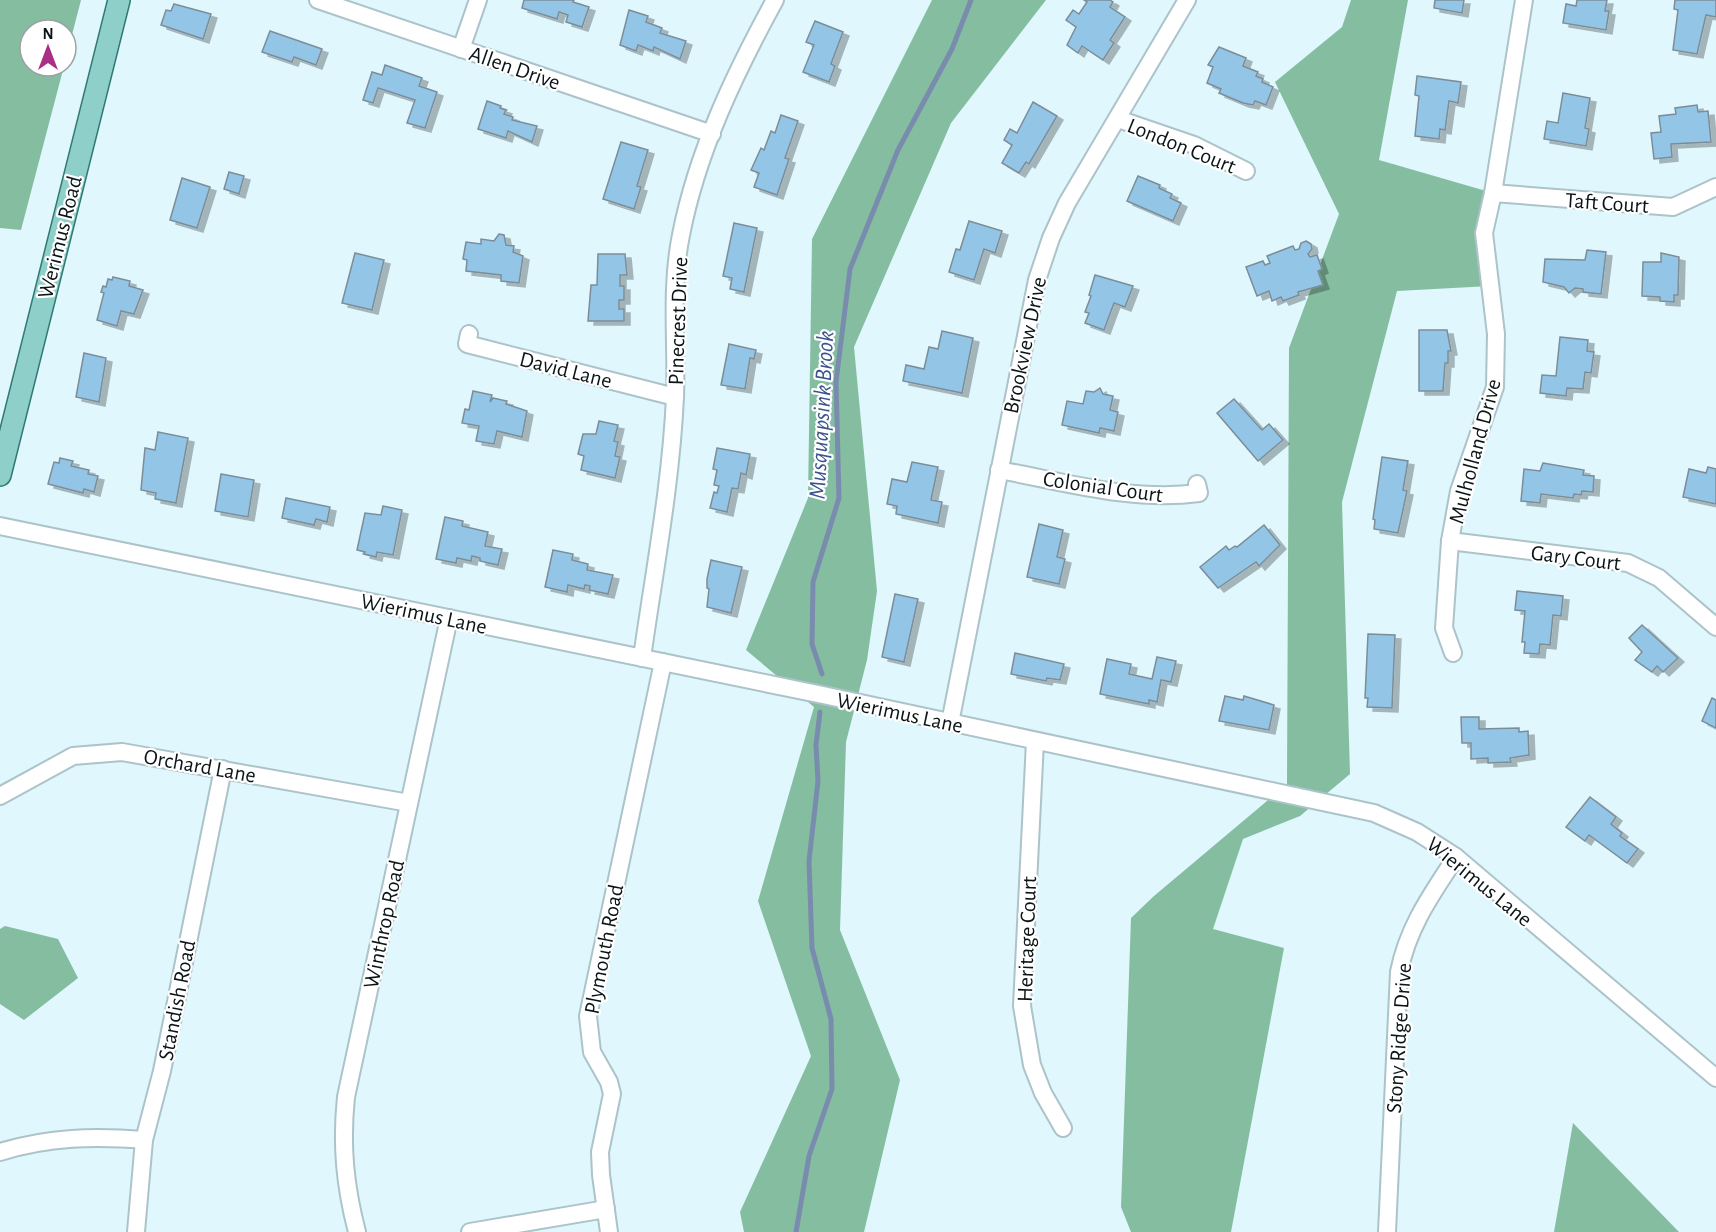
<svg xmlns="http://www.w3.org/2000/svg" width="1716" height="1232" font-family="'Alegreya Sans',sans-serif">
<defs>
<filter id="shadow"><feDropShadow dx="6" dy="4" stdDeviation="0" flood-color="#0004"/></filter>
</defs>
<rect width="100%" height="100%" fill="#dff7fd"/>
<g fill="#85bda1">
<path d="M0 0H81L66 58V30H30V66H64L21 230 0 228Z"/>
<path d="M932 0H1046L951 123 854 347 877 591 867 660 846 742 840 930 900 1080 864 1232H744L740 1212 811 1056 758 901 814 707 746 650 808 498 812 239Z"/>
<path d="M1351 0H1408L1379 160 1493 193 1490 286 1397 291 1342 502 1350 774 1300 816 1243 839 1213 929 1284 948 1231 1232H1131L1121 1207 1131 918 1154 896 1287 784 1289 348 1339 214 1275 82 1342 27Z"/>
<path d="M5 926 58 939 78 978 24 1020 0 1004V929Z"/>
<path d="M1573 1123 1679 1232H1554Z"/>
</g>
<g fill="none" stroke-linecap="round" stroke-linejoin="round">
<g stroke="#798cad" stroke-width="5">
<path d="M822 674 812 644 813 582 839 498 836 382 850 269 898 150 952 49 971 0"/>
<path d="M796 1232 809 1156 832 1089 831 1019 812 948 809 861 818 781 816 745 820 712"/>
</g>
</g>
<g fill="#93c5e7" stroke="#7c8d99" stroke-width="1.5" filter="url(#shadow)">
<path d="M524 0H574L573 2 589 7 582 27 566 22 568 15 559 12 557 19 522 8Z"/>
<path d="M1084 0H1110L1113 2 1110 7 1125 17 1110 40 1114 43 1103 60 1082 46 1078 53 1067 45 1076 27 1066 20 1073 10 1079 14 1087 2Z"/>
<path d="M1435 0H1464L1462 13 1434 8Z"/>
<path d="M1577 0H1607L1605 11H1609L1606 30 1563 23 1566 4 1576 6Z"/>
<path d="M1675 0H1716V17L1706 15 1697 54 1673 50 1678 10 1674 9Z"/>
<path d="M174 4 211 14 203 39 161 25 166 10 171 11Z"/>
<path d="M629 10 648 16 646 22 662 28 660 33 686 41 680 59 654 47 653 51 638 45 636 51 620 45Z"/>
<path d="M815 21 843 32 831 64 835 66 829 82 803 72 814 45 806 42Z"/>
<path d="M270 31 322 49 316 65 294 57 292 62 262 52Z"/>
<path d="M1219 47 1246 58 1243 66 1258 72 1256 76 1263 79 1262 82 1273 87 1266 105 1255 101 1253 105 1243 103 1219 93 1221 89 1207 83 1213 67 1208 65Z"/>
<path d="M385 65 422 78 419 86 437 92 425 128 407 123 415 100 378 88 373 103 363 100 372 72 382 75Z"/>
<path d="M1417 76 1461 82 1458 103 1449 101 1445 130 1440 129 1439 139 1415 136 1419 96 1415 95Z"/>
<path d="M1563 93 1590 98 1585 128 1589 129 1586 146 1544 139 1547 121 1558 123Z"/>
<path d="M487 101 501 106 500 108 506 110 504 114 513 117 512 120 537 126 532 142 508 131 506 138 478 129Z"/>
<path d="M1033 102 1057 116 1029 164 1026 162 1019 173 1002 163 1012 145 1004 140 1010 129 1017 133Z"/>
<path d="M1697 105 1698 112 1708 111 1711 142 1671 144 1672 157 1654 159 1651 133 1661 132 1659 116 1676 114 1675 108Z"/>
<path d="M781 115 798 121 785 158 789 159 777 195 754 187 759 173 751 170 761 148 764 150 771 131 775 133Z"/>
<path d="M621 142 648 150 637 186 641 187 634 209 603 199Z"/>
<path d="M229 172 244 176 239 194 224 189Z"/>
<path d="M1138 176 1160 185 1159 188 1172 194 1170 198 1181 203 1173 221 1127 201Z"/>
<path d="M182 178 210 187 197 228 170 220Z"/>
<path d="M969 221 1002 231 995 253 984 249 974 280 949 272 956 249 960 250Z"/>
<path d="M734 223 757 228 744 292 730 289 732 278 723 276Z"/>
<path d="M499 234 504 235 506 245 514 246 513 252 523 256 519 283 501 281V275L466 271 467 260 463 259 466 242 481 244V239L494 241Z"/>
<path d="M1306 241 1311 244 1312 249 1308 254 1310 257 1317 255 1322 269 1318 271 1323 285 1298 292 1299 295 1283 301 1281 297 1272 301 1269 291 1257 296 1246 267 1263 261 1265 265 1270 263 1267 256 1293 246 1295 250 1299 249 1301 243Z"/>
<path d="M1587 250 1606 252 1601 294 1583 292V289L1575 288 1569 293 1564 287 1543 282 1545 259 1585 260Z"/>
<path d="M355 253 384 260 372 310 342 303Z"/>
<path d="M1661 253 1679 257 1678 295H1674V302L1660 301V297L1642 296 1643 262H1661Z"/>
<path d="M598 254H625L627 275H620V286H624V300H619V309H624V321H588L591 285H597Z"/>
<path d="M1095 275 1133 286 1125 307 1114 303 1104 330 1085 323 1089 313 1085 312 1091 296 1089 295Z"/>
<path d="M113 277 130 281 129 286 143 290 134 314 121 311 117 326 97 320 104 293 101 292 103 286 106 287 108 279 112 280Z"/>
<path d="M1419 330H1447L1451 351H1448V363H1445L1443 391H1419Z"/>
<path d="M942 331 973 338 962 393 903 381 906 365 924 369 929 347 938 349Z"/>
<path d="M1560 337 1588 340 1587 351 1594 352 1591 373 1585 372 1583 389 1567 388 1566 396 1540 393 1542 375 1556 376Z"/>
<path d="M729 344 756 350 754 359 750 358 745 389 721 385Z"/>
<path d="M84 353 106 358 99 402 76 397Z"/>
<path d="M1100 388 1103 394 1113 396 1110 410 1118 412 1114 431 1100 428 1099 433 1062 425 1067 401 1083 404 1086 391 1094 392Z"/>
<path d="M473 391 492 395 490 402 493 398 507 401 506 404 527 411 522 437 497 431 494 444 476 441 479 426 462 423 465 409 469 410Z"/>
<path d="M1234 399 1262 430 1269 424 1283 440 1258 461 1217 413Z"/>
<path d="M599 421 618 425 614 441 618 442 615 456 620 457 615 478 581 470 584 456 578 454 583 434H596Z"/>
<path d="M158 432 188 438 176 503 155 499 156 493 141 490 145 448 155 450Z"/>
<path d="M717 448 750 454 746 475 741 473 738 489 732 488 727 512 710 508 714 492 717 493 719 486 714 485 717 470 713 469Z"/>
<path d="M1382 457 1408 461 1403 490 1407 491 1398 533 1374 529 1375 520 1373 519Z"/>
<path d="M60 458 73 461 71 466 89 470 88 474 98 476 94 492 84 489 83 493 48 484 54 462 59 463Z"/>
<path d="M912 462 938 467 931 500 942 502 938 523 896 514 897 506 887 504 892 479 907 482Z"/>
<path d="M1543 463 1584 470 1583 475 1594 476 1593 492 1582 491 1581 495 1574 494 1573 498 1541 494 1540 503 1521 501 1524 469 1540 471Z"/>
<path d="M1708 467 1716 469V504L1683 497 1689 469 1706 473Z"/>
<path d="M221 474 254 480 248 517 215 511Z"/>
<path d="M286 498 330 507 327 522 316 519 314 525 282 518Z"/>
<path d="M383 506 402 510 393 555 377 552 376 557 364 554 365 552 357 550 365 513 381 515Z"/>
<path d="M445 517 463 521 462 526 488 532 485 546 502 549 498 565 480 561V558L472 556 471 561 457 558 456 563 436 559Z"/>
<path d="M1039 524 1063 530 1057 557 1065 559 1059 584 1027 577Z"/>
<path d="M1264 525 1280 545 1259 566 1256 562 1218 588 1200 567 1226 546 1229 550 1235 546 1237 547Z"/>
<path d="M553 550 573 554 572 560 588 564 587 570 613 575 608 594 589 590 590 586 585 585 584 589 568 585 567 592 545 587Z"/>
<path d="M711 560 742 567 731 613 707 607 709 589 707 588V579Z"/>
<path d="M1517 591 1563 596 1561 616 1553 615 1550 645 1540 644 1539 654 1524 653 1525 642H1522L1525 611 1515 610Z"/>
<path d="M895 594 918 599 904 662 882 657Z"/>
<path d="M1642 625 1678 658 1663 672 1657 666 1652 672 1635 660 1642 652 1629 638Z"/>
<path d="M1368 634 1395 635 1392 708 1367 707 1368 698H1365Z"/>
<path d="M1015 653 1064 664 1060 680 1047 678 1046 681 1011 674Z"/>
<path d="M1157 657 1176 661 1171 682 1161 680 1157 702 1149 700V704L1100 694 1107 659 1131 664 1129 674 1152 679Z"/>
<path d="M1225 696 1243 700 1244 696 1274 705 1269 730 1219 721Z"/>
<path d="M1712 698 1716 700V728L1702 721Z"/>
<path d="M1461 717H1479V729L1519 728V732L1528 731 1529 755 1510 758 1511 762 1488 763V758L1471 759V743H1462Z"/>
<path d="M1590 797 1616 817 1611 824 1622 833 1620 836 1638 849 1627 863 1589 835 1585 841 1566 827Z"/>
</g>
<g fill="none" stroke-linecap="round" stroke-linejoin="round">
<g stroke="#acc3c9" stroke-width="20">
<g id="minor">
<path d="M318 0 712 134"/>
<path d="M461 49 478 0"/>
<path d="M1118 119 1194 145 1246 171"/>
<path d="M1493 193 1673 207 1716 187"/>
<path d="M469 334 467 344 675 397"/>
<path d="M999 470C1065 482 1131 502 1199 493L1197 484"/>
<path d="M0 526 823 695 1374 813 1417 832 1456 857 1716 1078"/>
<path d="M1450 541 1628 563 1659 578 1716 627"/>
<path d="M1453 653 1444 628 1450 541 1459 491 1495 387 1496 334 1484 233 1493 193 1524 0"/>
<path d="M642 658C654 572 671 485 675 397 677 344 670 288 681 235 697 152 735 73 775 0"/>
<path d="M950 723 1037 280 1051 238 1067 203 1187 0"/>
<path d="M1035 741 1022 1006 1032 1065 1043 1093 1063 1128"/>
<path d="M0 796 73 756 122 752 409 803"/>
<path d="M0 1152C49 1137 94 1136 144 1140"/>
<path d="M136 1232 144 1140 162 1071 223 769"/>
<path d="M357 1232C345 1186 341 1145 346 1097L449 618"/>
<path d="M470 1232 606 1209"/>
<path d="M609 1232 601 1175 600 1152 612 1094 609 1082 592 1052 588 1016 663 662"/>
<path d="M1387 1232 1399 972C1408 927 1431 895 1456 857"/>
</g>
</g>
<g stroke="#317974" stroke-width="24">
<path id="major" d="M0 475 119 0"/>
</g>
<use href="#minor" stroke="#fff" stroke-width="16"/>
<use href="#major" stroke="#8fcfca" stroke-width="21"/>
</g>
<g text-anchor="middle" stroke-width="4.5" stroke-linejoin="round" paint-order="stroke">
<g font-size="22" fill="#0b1416" stroke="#fff">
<text transform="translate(515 67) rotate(19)" y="8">Allen Drive</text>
<text transform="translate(1182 145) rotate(22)" y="8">London Court</text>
<text transform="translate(1607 202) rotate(4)" y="8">Taft Court</text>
<text transform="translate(59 237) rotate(-76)" y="8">Werimus Road</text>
<text transform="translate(677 321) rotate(-88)" y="8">Pinecrest Drive</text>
<text transform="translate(1024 345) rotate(-78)" y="8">Brookview Drive</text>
<text transform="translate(566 369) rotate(14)" y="8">David Lane</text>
<text transform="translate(1474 451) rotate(-75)" y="8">Mulholland Drive</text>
<text transform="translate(1103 486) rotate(8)" y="8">Colonial Court</text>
<text transform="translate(1576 557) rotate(7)" y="8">Gary Court</text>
<text transform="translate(424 613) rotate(12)" y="8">Wierimus Lane</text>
<text transform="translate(900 712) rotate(12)" y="8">Wierimus Lane</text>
<text transform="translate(200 765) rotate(10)" y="8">Orchard Lane</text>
<text transform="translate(1480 881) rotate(39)" y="8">Wierimus Lane</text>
<text transform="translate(383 924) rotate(-78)" y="8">Winthrop Road</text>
<text transform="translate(1026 939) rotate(-88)" y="8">Heritage Court</text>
<text transform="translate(603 949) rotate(-79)" y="8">Plymouth Road</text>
<text transform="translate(176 1000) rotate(-79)" y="8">Standish Road</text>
<text transform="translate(1398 1038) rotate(-86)" y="8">Stony Ridge Drive</text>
</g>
<g font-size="24" font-style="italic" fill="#39538e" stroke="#fff">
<text transform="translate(821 415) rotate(-87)" y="8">Musquapsink Brook</text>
</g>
</g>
<g transform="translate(48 48)"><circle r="28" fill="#ffffff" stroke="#9da1a2" stroke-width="1.5"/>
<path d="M0-4.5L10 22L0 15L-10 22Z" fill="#a93085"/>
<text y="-9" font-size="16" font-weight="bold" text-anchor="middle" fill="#0b1416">N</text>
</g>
</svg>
